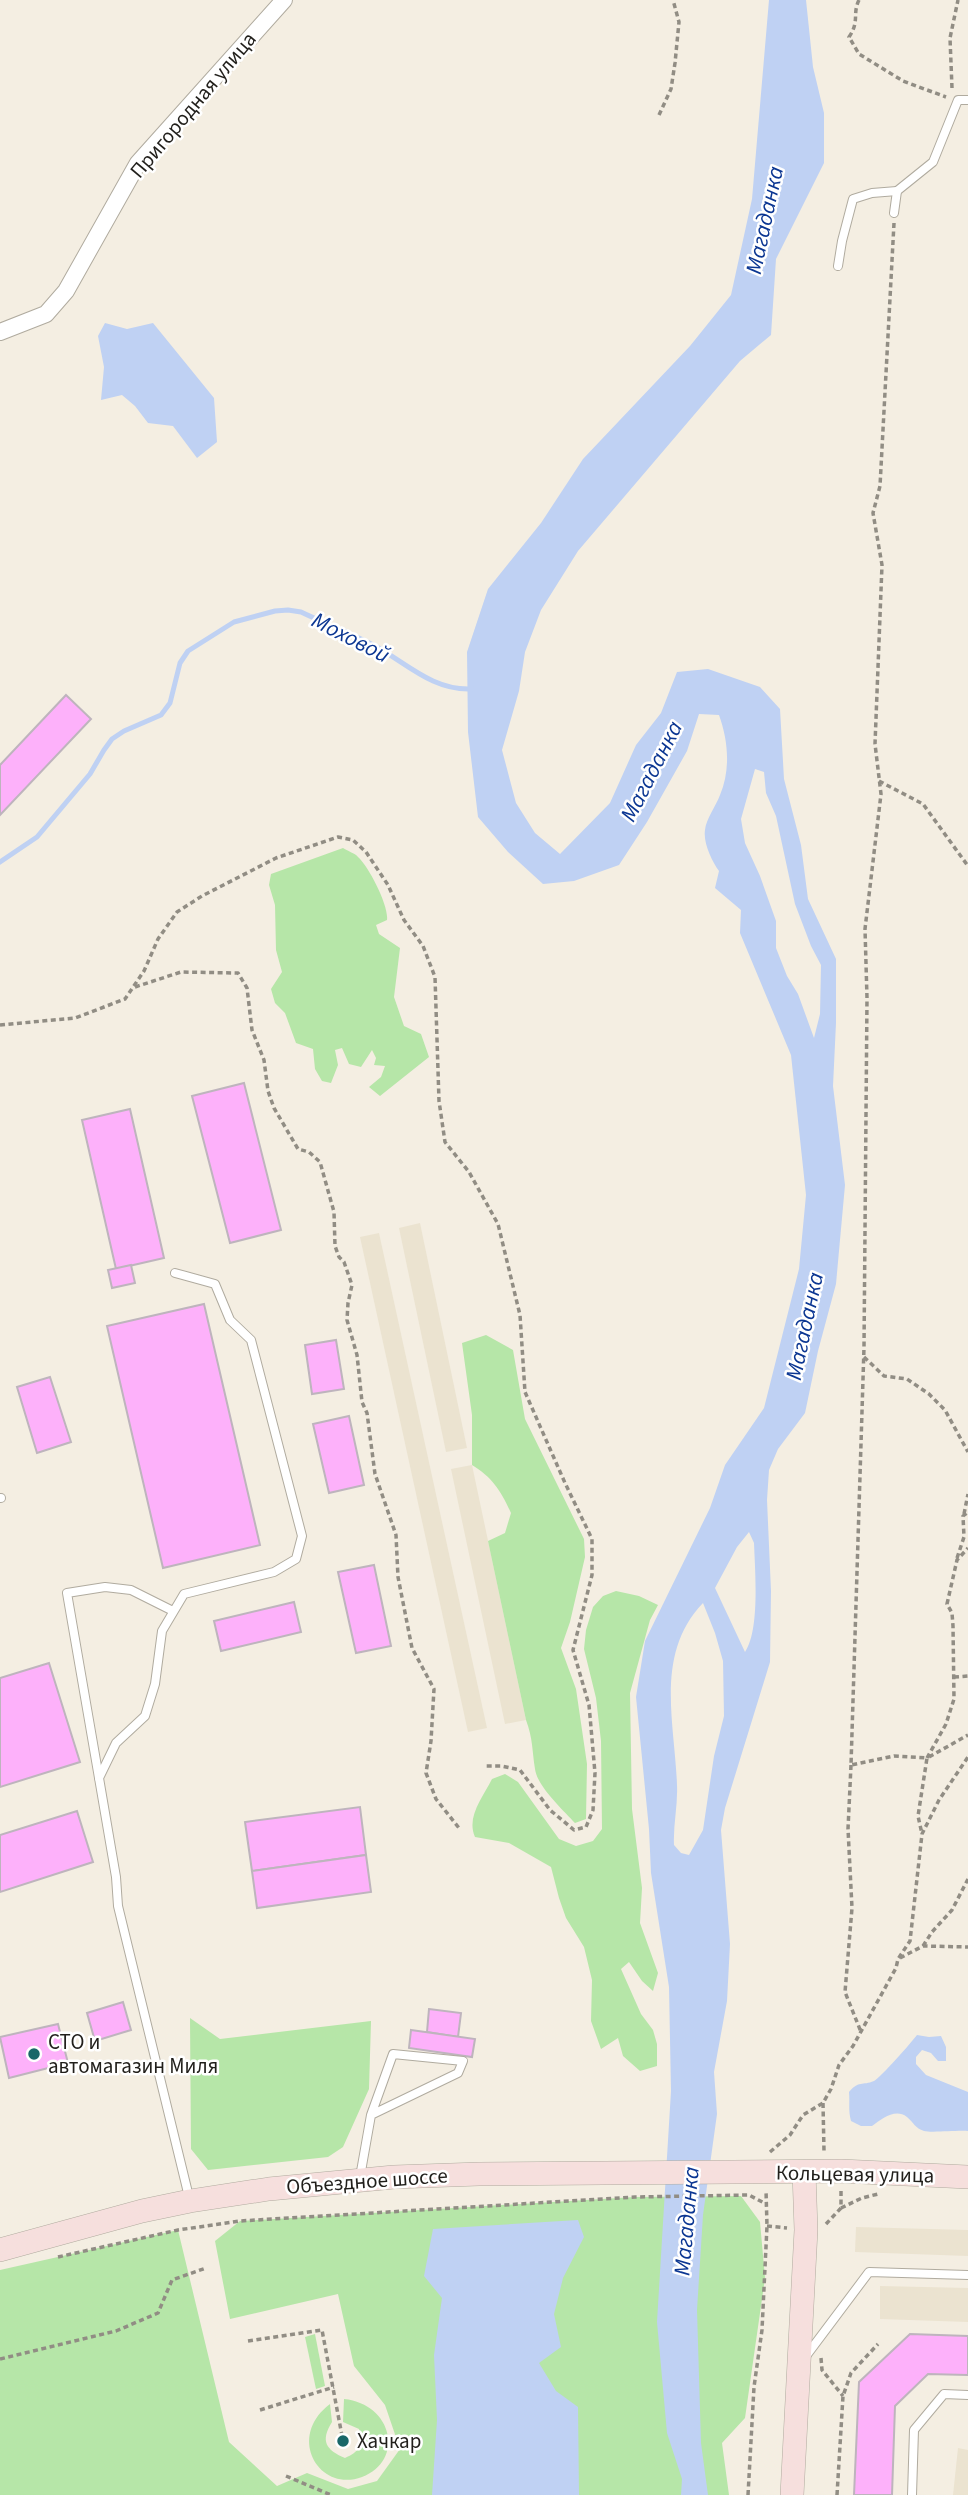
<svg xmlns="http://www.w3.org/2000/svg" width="968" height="2495" font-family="'Source Sans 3',sans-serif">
<rect width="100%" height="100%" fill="#f4eee2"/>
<g fill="#ebe3d0">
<path d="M420 1223 467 1448 446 1452 399 1228Z"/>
<path d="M379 1233 487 1728 468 1732 360 1237Z"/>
<path d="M472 1465 526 1720 505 1724 451 1469Z"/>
<path d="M856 2227 968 2230V2256L855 2252Z"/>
<path d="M880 2286 968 2288V2322L880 2319Z"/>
<path d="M958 2448 968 2450V2495H953Z"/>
</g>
<g fill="#b6e6a8">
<path d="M343 848C347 851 355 853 358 857 369 867 389 906 387 920L376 925 379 934 400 948 394 997 404 1026 421 1034 429 1057 380 1096 369 1087 381 1077 385 1066 374 1065 376 1058 372 1050 361 1067 349 1064 342 1048 335 1050 338 1065 331 1083 322 1081 315 1069 313 1049 296 1043 285 1013 275 1003 271 989 282 972 276 950 275 905 269 885 271 874Z"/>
<path d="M486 1335 513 1350 525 1419 584 1539 585 1557 570 1622 561 1648 576 1689 587 1764 586 1819 575 1823C563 1810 537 1786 535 1769 532 1750 533 1739 526 1720L488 1541 505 1533 511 1513C501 1491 492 1477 472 1465V1415L462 1343Z"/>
<path d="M616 1591 639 1596 658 1605 650 1620 630 1693 632 1809 642 1888 640 1923 658 1973 653 1991 642 1981 629 1962 621 1969 641 2014 653 2030 657 2044V2066L640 2071 623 2056 618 2038 601 2049 591 2021 592 1980 584 1947 566 1918 559 1898 551 1867 509 1843 475 1837C466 1817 483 1797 492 1779L505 1774 518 1782 559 1839 576 1846 593 1841 602 1829 601 1741 596 1698 584 1649 586 1630 593 1607 603 1596Z"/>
<path d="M190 2018 220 2039 371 2021 369 2089 343 2147 328 2157 208 2170 191 2149Z"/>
<path d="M741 2196 760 2222 765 2278 745 2418 722 2443 729 2495H0V2270L178 2230 229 2442 277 2486 307 2473 348 2489 377 2481 400 2449 385 2405 354 2366 338 2294 230 2319 215 2241 240 2221 635 2197Z"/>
<path d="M315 2334 325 2386 316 2389 305 2337Z"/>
<path d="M344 2399C393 2404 405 2461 362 2477 319 2493 286 2437 330 2404L332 2422C320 2441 326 2450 345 2458 359 2452 364 2445 359 2429L343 2422Z"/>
</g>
<g fill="#bfd1f3" fill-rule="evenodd">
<path d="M769 0H806L813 67 824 113V163L776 259 771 335 740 361 578 551 541 610 525 652 519 691 502 750 516 803 535 833 560 854 610 803 636 745 661 713 677 672 708 669 760 687 780 709 784 779 801 845 808 899 836 959V1023L833 1086 845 1185 836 1284 818 1351 805 1413 778 1449 769 1470 767 1500 771 1591 770 1662 725 1808 721 1830 730 1944 727 2001 714 2072 717 2114 703 2215 697 2310 701 2443 708 2495H681L682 2479 667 2433 657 2322 671 2091 669 1987 651 1873 649 1829 636 1697 645 1641 710 1508 725 1465 764 1408 799 1269 806 1195 791 1055 740 933 741 910 715 888 719 871C712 861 703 843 705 830 706 819 716 806 720 795 731 769 728 740 719 715L699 714 687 751 647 822 619 865 574 881 543 884 508 852 478 817 468 732 467 652 488 589 541 523 583 459 690 346 731 295 752 199ZM755 769 764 772 766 793 776 816 795 904 811 946 821 965 820 1014 814 1038 798 994 787 976 776 948V921L760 876 745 843 741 819ZM749 1532 754 1543C755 1571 760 1630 745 1652L715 1588 737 1547ZM703 1603 715 1633 723 1661 724 1716 714 1756 703 1830 689 1855 681 1853 674 1845C673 1825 678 1805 677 1785 675 1723 654 1654 703 1603Z"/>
<path d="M105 323 127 329 153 323 214 398 217 442 197 458 173 426 148 423 135 406 122 395 101 400 104 367 98 336Z"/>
<path d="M917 2035 929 2037 941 2036 946 2047V2061H938L931 2053 922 2050 916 2057V2064L926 2075 968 2092V2131C957 2130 932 2133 924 2131 915 2128 914 2123 907 2117 895 2108 882 2119 872 2126H861L851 2121C848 2110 850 2103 849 2092 859 2080 862 2086 874 2081 881 2077 911 2043 917 2035Z"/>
<path d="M578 2220 584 2237 563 2278 554 2314 561 2347 539 2363 556 2391 578 2407 579 2495H432L437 2420 434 2355 442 2298 424 2276 433 2229Z"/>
</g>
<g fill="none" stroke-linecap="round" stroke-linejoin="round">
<path stroke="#bfd1f3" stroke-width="5" d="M0 862 37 837 90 774 104 750 112 739 124 731 161 715 170 703 180 663 188 651 234 622 275 611 288 610 301 612C326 624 353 634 377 647 407 664 434 691 472 689"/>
</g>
<g fill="#fdb1fa" stroke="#beb4bd" stroke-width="2">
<path d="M66 695 91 719 0 815V765Z"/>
<path d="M244 1083 281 1230 230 1243 192 1096Z"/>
<path d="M130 1109 164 1258 116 1269 82 1120Z"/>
<path d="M131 1265 135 1283 112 1288 108 1270Z"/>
<path d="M204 1304 260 1545 163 1568 107 1326Z"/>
<path d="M336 1340 344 1389 312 1394 305 1345Z"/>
<path d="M50 1377 71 1442 37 1453 17 1387Z"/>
<path d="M349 1416 364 1485 329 1493 313 1424Z"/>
<path d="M374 1565 391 1646 356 1653 338 1572Z"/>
<path d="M294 1602 301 1632 221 1651 214 1621Z"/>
<path d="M49 1663 80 1762 0 1787V1678Z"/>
<path d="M360 1807 366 1855 252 1871 245 1822Z"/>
<path d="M77 1811 93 1862 0 1892V1835Z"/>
<path d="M366 1855 371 1892 257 1908 252 1871Z"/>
<path d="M123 2002 131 2030 95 2041 87 2013Z"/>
<path d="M429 2009 461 2013 458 2037 427 2032Z"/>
<path d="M58 2024 68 2063 9 2078 0 2037Z"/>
<path d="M411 2030 475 2039 472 2057 409 2048Z"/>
<path d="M910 2334 968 2336V2375L928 2374 895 2406 892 2495H854L859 2382Z"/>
</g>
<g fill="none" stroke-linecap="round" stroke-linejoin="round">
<g stroke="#b0ab9f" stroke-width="10">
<g id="lane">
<path d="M894 213 897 191 933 162 958 100H968"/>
<path d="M838 266 842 241 853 199 872 193 897 191"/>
<path d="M175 1273 215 1284 230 1320 251 1340 302 1536 296 1559 274 1572 184 1594 162 1631 155 1684 145 1716 116 1743 99 1778 116 1877 118 1906 190 2201"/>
<path d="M0 1498H1"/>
<path d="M99 1778 67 1593 105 1587 131 1590 173 1611"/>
<path d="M360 2177 371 2115 458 2073 463 2061 393 2054 371 2115"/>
<path d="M806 2356 869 2272 968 2275"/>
<path d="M912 2495 914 2430 944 2394 968 2395"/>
</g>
</g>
<g stroke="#b0ab9f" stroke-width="18">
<path id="street" d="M0 332 46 314 66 291 138 163 284 0"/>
</g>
<g stroke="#b0ab9f" stroke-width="24">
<g id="secondary">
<path d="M0 2250 142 2211 190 2201 269 2189 394 2177 479 2174 841 2171 968 2177"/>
<path d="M792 2495 806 2230 804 2172"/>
</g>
</g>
<g stroke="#918d84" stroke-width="3.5" stroke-dasharray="5 3.5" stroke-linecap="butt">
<path d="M859 0C852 14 860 21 849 37L859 54 903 81 946 97"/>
<path d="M952 88 950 38 958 0"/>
<path d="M659 115 671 89 675 63 679 22 673 0"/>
<path d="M894 223 880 486 873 513 882 565 875 744 881 794 865 929 867 998 864 1347 851 1765 894 1756 927 1758 918 1816 922 1834"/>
<path d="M879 781 923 804 968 866"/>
<path d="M135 987 181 972 238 973 247 988 252 1030 264 1060 268 1091 274 1108 298 1149 309 1152 320 1162 334 1212 335 1246 339 1257 344 1262 352 1285 348 1303 347 1320 357 1355 362 1402 367 1413 375 1474 396 1535 398 1577 412 1648 434 1689 431 1741 426 1773 436 1799 459 1828"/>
<path d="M0 1025 75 1018 125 999 144 971 158 939 177 912 202 896 276 858 338 837 353 840 366 852 388 885 404 920 423 946 435 977 439 1101 445 1142 469 1172 498 1224 520 1315 525 1392 565 1483 592 1539V1575L573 1650 589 1705 595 1773 593 1810 586 1827 574 1830 550 1810 520 1770 501 1766H484"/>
<path d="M864 1357 884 1376 907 1379 929 1394 945 1410 968 1452"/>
<path d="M964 1514 968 1494"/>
<path d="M957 1558 964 1537 963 1516 968 1512"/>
<path d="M954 1677 968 1676"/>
<path d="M929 1757 968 1735"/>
<path d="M927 1758 946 1724 954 1699 953 1626 952 1613 947 1604 957 1560 968 1548"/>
<path d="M851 1765 848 1829 852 1908 845 1992 861 2032"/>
<path d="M923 1946 932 1932 952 1910 968 1879"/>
<path d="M900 1958 923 1946 968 1947"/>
<path d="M823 2103 824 2151"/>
<path d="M770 2152 790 2135 803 2115 823 2103 831 2089 839 2065 853 2046 896 1968 898 1959 910 1941 922 1834 939 1800 968 1757"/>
<path d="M841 2208 862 2198 878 2194"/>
<path d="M826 2224 841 2208V2189"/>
<path d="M767 2226 787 2228"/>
<path d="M58 2257 178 2230 240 2221 635 2197 749 2195 766 2204"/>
<path d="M248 2341 322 2330 343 2441"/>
<path d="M821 2358 822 2370 843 2396"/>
<path d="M0 2359 116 2331 158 2313 172 2280 206 2268"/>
<path d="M260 2410 334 2387"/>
<path d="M286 2476 331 2495"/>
<path d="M748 2495 754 2387 762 2330 767 2226 766 2190"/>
<path d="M837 2495 843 2396 851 2373 878 2344"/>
</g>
<use href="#lane" stroke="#fff" stroke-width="8"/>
<use href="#street" stroke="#fff" stroke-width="16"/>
<use href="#secondary" stroke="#f6dfdd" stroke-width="23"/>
</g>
<g fill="#196768" stroke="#fff" stroke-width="2.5">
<circle cx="34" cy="2054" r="7"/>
<circle cx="343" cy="2441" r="7"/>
</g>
<g text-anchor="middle" stroke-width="5" stroke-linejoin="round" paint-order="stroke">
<g font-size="21" fill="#211f1b" stroke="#fff">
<text transform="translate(193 105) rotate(-50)" y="7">Пригородная улица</text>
<text transform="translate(855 2174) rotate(1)" y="7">Кольцевая улица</text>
<text transform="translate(367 2181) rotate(-4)" y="7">Объездное шоссе</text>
</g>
<g font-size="21" fill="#211f1b" stroke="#fff" text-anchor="start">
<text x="48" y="2049">СТО и<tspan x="48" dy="24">автомагазин Миля</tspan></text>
<text x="357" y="2448">Хачкар</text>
</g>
<g font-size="23" font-style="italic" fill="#0b3692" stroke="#fff">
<text transform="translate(764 220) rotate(-78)" y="8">Магаданка</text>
<text transform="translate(351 637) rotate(27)" y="8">Моховой</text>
<text transform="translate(651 771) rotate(-63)" y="8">Магаданка</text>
<text transform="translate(804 1326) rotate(-78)" y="8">Магаданка</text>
<text transform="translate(686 2221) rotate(-85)" y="8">Магаданка</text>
</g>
</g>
</svg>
